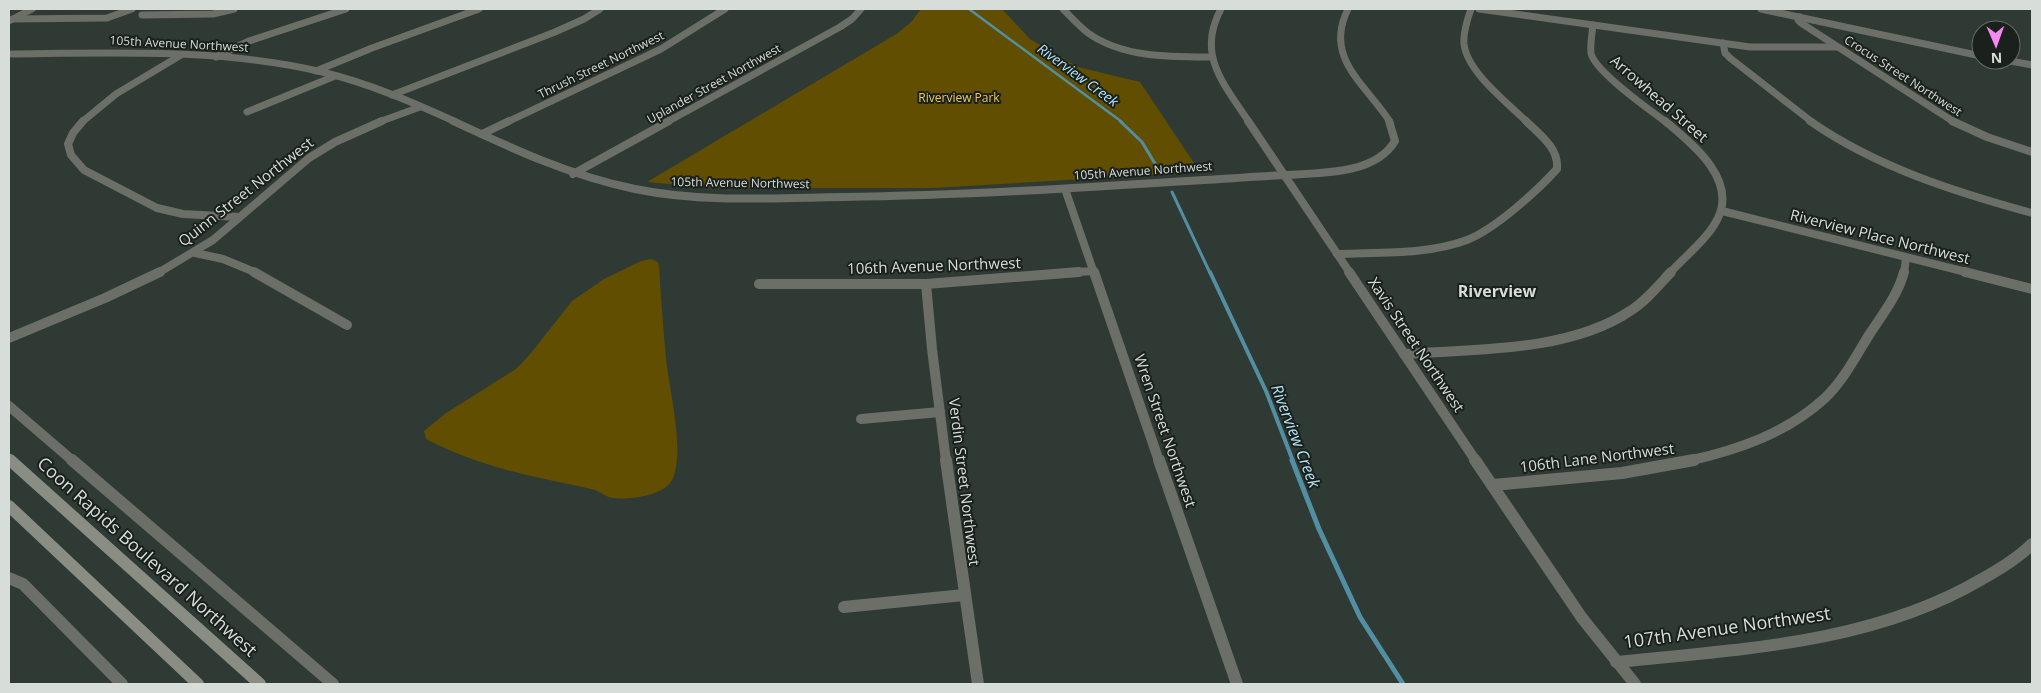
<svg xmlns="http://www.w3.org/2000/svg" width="2041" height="693" font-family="'Open Sans',sans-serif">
<rect width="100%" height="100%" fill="#2e3a33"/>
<g fill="#614e01">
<path d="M921 9H1002L1030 39 1078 67 1140 82 1200 172 933 188H716L647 182 898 33 912 21Z"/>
<path d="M651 259 658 262 659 267C661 297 663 328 666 358 669 390 685 448 673 478 666 496 629 500 612 498 605 497 599 490 591 489 531 476 482 468 426 439L424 431 446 413 516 369 531 353 572 301 604 279 641 261Z"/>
</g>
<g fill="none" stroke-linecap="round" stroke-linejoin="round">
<path stroke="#538fa2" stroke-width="2.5" d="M969 9 1122 122"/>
<g stroke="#538fa2" stroke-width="3">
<path d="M1120 121 1142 142 1160 172"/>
<path d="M1172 192 1210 273"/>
</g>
<path stroke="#538fa2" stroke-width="4" d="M1210 272 1266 391 1293 461"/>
<path stroke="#538fa2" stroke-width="5" d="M1292 460 1319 529 1360 617 1403 684"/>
<g stroke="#6c6e68" stroke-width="7">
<path d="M1063 9C1071 17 1079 26 1088 33 1123 58 1171 57 1212 57"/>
<path d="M1348 9C1323 59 1367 85 1390 122"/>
<path d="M1471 9C1467 20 1463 32 1464 44 1467 72 1508 103 1527 122"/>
<path d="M1479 9 1750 47H1837"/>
<path d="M142 15 213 14 234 9"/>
<path d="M1800 17 1798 20 1801 23 1954 122"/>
<path d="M13 19 107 18 132 9"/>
<path d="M1593 25C1592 33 1590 45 1591 53 1594 71 1650 110 1666 122"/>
<path d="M1723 43 1725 53 1730 58 1812 122"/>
<path d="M216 57 249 41 346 9"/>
<path d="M316 71 372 48 479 9"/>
<path d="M392 95 555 32 584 19 600 9"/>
<path d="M247 112 335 76"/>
<path d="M82 122 116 94 181 55"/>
<path d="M379 122 420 107"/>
<path d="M507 122 661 49 725 9"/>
<path d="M667 122 840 27 852 19 861 9"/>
</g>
<g stroke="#6c6e68" stroke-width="8">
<path d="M83 121 73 133 68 144 71 155 84 170 157 208 183 214 239 217"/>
<path d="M1665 121C1691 143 1737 178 1718 218 1708 239 1685 256 1670 273"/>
<path d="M1810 121C1876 167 1955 192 2032 213"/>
<path d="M1952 121 1987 137 2032 152"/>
<path d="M482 134 509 121"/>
<path d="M573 174 669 121"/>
<path d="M1284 175C1320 173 1375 175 1395 141L1389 121"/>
<path d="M1065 189 1094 273"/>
<path d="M1722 211 1970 273"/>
<path d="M195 253 223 259 257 273"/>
<path d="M1337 254C1379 252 1427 255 1467 240 1495 229 1536 192 1557 169 1559 148 1540 135 1526 121"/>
<path d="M158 273 213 240 309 158 335 142 382 121"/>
<path d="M1063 273 1094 271"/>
<path d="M1904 273 1906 258"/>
</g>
<g stroke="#6c6e68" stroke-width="10">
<path d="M254 272 347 325"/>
<path d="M1094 272 1159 461"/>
<path d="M1965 272 2032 289"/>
<path d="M759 284H926L1079 272"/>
<path d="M926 284 932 349 946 461"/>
<path d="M9 338 105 298 160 272"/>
<path d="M1404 354C1475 349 1569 352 1630 311 1646 301 1658 286 1671 272"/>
<path d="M9 406 73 461"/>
<path d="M861 419 940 412"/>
<path d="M1688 461C1738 450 1787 433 1825 398 1843 381 1856 356 1869 335 1882 315 1898 295 1904 272"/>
</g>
<g stroke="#6c6e68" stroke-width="12">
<path d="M72 460 333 684"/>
<path d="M946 460 978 684"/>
<path d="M1159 460 1237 684"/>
<path d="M1493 485 1622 473 1694 460"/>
<path d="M9 578 23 584 122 684"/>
<path d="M844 607 964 595"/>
<path d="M1616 662C1740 649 1872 644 1982 579 2000 569 2018 558 2032 544"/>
</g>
<g stroke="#6c6e68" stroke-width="7">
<path d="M1221 9C1196 55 1224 84 1249 122"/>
<path d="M1761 9 1981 56"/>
<path d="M9 21 32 9"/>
<path d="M9 54C113 53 220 48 322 72 368 83 412 102 456 122"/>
<path d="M2005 60 2032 65"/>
</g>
<g stroke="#6c6e68" stroke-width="8">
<path d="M453 121C513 149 571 176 635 189 703 203 775 198 843 197 990 195 1137 184 1284 175"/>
<path d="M1248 121 1350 273"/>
</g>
<path stroke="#6c6e68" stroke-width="10" d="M1349 272 1476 461"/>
<path stroke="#6c6e68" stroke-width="12" d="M1475 460 1582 618 1635 684"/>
<path stroke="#898d84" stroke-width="10" d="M9 459 11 461"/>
<g stroke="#898d84" stroke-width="12">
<path d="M10 460 260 684"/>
<path d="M9 506 198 684"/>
</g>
</g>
<g text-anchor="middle" stroke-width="4" stroke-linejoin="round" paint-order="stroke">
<g font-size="12" fill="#d7deda" stroke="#1a201c">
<text transform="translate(179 44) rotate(3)" y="4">105th Avenue Northwest</text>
<text transform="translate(601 65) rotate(-26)" y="4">Thrush Street Northwest</text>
<text transform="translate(1903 76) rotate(33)" y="4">Crocus Street Northwest</text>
<text transform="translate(714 84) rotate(-29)" y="4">Uplander Street Northwest</text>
<text transform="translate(1143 171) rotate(-4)" y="4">105th Avenue Northwest</text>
<text transform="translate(740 183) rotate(1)" y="4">105th Avenue Northwest</text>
</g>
<g font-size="12" fill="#edc955" stroke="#1a201c">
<text x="959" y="102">Riverview Park</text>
</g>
<g font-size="14" font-style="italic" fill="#b3e2f6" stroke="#1a201c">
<text transform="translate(1078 75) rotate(36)" y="5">Riverview Creek</text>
</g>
<g font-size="15" fill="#d7deda" stroke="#1a201c">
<text transform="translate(1659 99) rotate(41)" y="5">Arrowhead Street</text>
<text transform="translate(246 192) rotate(-38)" y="5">Quinn Street Northwest</text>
<text transform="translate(1880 237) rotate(14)" y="5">Riverview Place Northwest</text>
<text transform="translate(934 266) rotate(-2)" y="5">106th Avenue Northwest</text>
<text transform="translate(1416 345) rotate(56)" y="5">Xavis Street Northwest</text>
<text transform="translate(1165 431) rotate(71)" y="5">Wren Street Northwest</text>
<text transform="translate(1597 458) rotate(-7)" y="5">106th Lane Northwest</text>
<text transform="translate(964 482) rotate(83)" y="5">Verdin Street Northwest</text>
</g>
<g font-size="16" font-weight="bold" fill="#d7deda" stroke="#1a201c">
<text x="1497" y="297">Riverview</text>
</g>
<g font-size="16" font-style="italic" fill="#b3e2f6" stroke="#1a201c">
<text transform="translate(1296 436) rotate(69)" y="6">Riverview Creek</text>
</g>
<g font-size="18" fill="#d7deda" stroke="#1a201c">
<text transform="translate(147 557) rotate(42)" y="6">Coon Rapids Boulevard Northwest</text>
<text transform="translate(1727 628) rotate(-8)" y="6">107th Avenue Northwest</text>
</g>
</g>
<rect width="2041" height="693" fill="none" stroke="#d7deda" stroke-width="20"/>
<g transform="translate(1996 45) rotate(178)"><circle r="24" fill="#1a201c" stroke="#666c68"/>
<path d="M0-4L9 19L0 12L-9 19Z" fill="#f489f1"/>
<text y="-8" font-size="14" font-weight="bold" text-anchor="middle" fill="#d7deda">N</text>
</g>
</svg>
